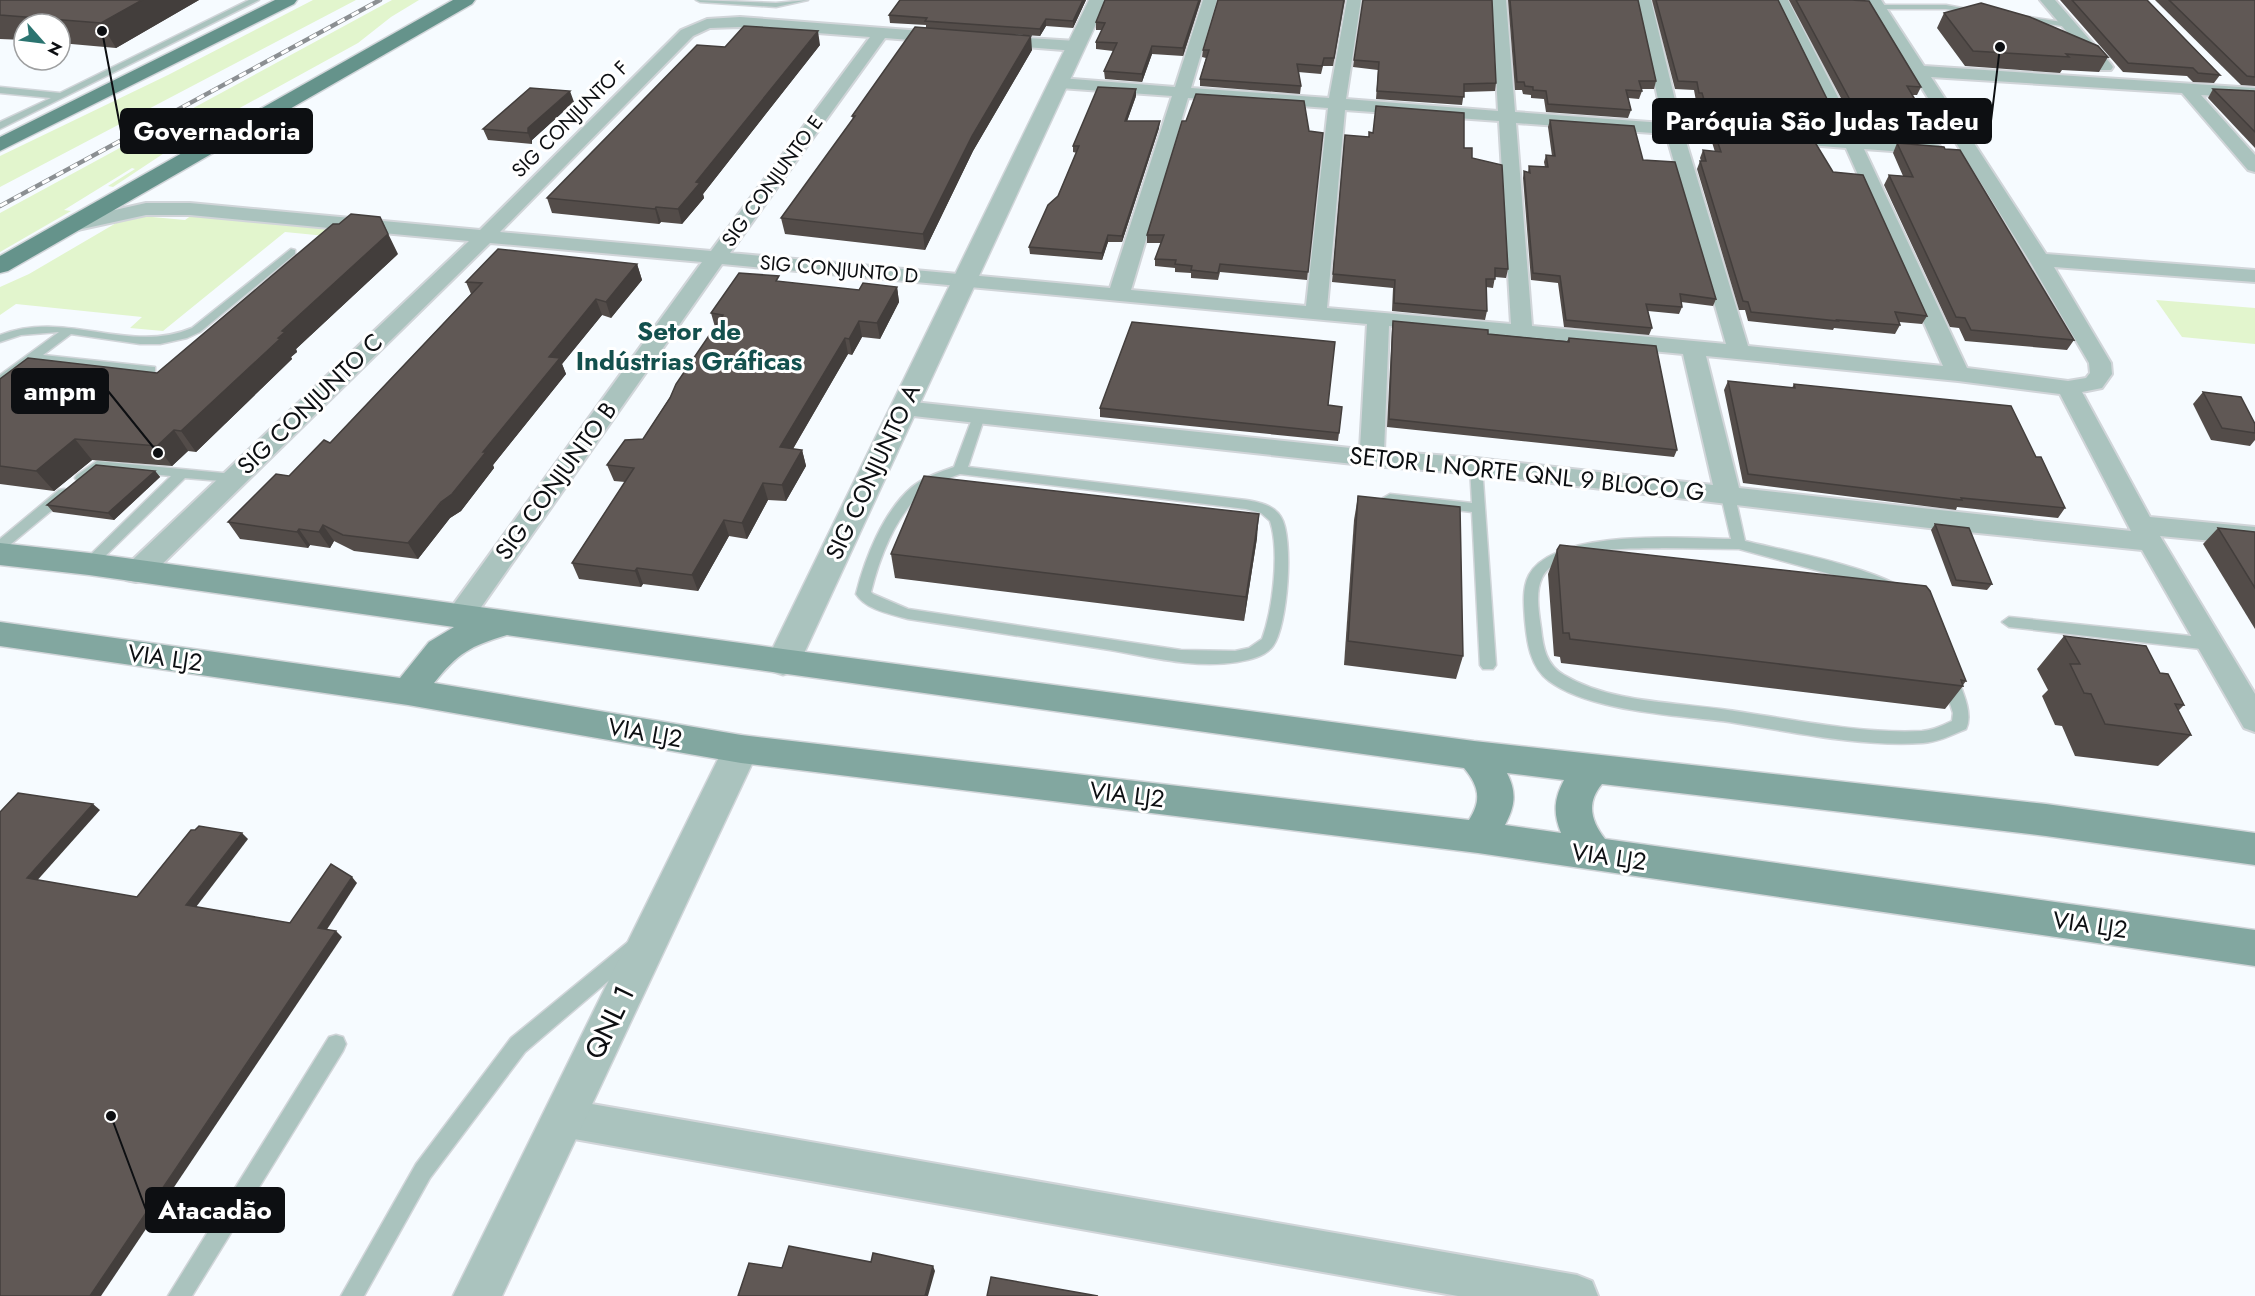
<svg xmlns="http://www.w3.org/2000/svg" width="2255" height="1296" font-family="Jost,sans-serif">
<rect width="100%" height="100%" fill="#f6fbff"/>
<g fill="#e2f5cd">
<path d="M313 0H356L0 187V156L168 75Z"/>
<path d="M392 0H419L391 17 358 43 196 132 113 187 108 186 135 169 132 168 64 210 71 211 0 252V213Z"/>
<path d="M192 215 355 230 336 237 285 232 163 331 130 328 142 317 16 304 0 315V287L29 274 123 219 141 216 185 220Z"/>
<path d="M2156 300 2255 308V344L2182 337Z"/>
</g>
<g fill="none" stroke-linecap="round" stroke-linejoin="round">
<g stroke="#d1d5d9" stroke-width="3">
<g id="service">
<path d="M249 0H259L0 129V122L51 98 0 93V87L60 93Z"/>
<path d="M696 0 776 3 808 0 776 7 700 2Z"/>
<path d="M1879 5H1946L1984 12 1980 14 1946 9H1876L1875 7Z"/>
<path d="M2022 16 2069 23 2073 25 2069 27 2019 20V16Z"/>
<path d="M291 249 295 250V254L200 332 187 338 160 344H140L71 334 43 355 155 367V373L134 387 128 383 140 372 35 361 0 385V375L59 332 21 335 0 342V335C66 309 128 355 192 328Z"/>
<path d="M979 412 985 416 968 467 1246 500C1258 502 1274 505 1281 517 1294 537 1288 626 1273 646 1265 657 1249 660 1237 662 1195 669 1151 657 1110 650 1043 640 975 629 908 619 891 614 866 610 856 594 865 558 883 512 912 487 924 477 940 472 954 467L973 416ZM960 474 1246 509 1261 513 1270 521C1280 551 1273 609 1262 639L1249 648 1235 651 1181 650 908 609 873 594 871 592C879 559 895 516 922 493 933 483 947 479 960 474Z"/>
<path d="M97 461 233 474 240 478 233 482 185 478 94 567H84L82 564 84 561 171 476 100 469 87 481H77L75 478 77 475Z"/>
<path d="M1476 462 1482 466 1496 665 1493 669H1483L1480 665 1472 512 1390 502 1383 498 1390 494 1472 503 1470 466Z"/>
<path d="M64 489 69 490 71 493 69 496 5 549 0 551V539L59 490Z"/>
<path d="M1728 492 1735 496 1745 541C1789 552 1904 571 1928 609 1940 627 1946 652 1955 672 1961 688 1974 713 1966 729 1952 735 1938 742 1923 743 1858 747 1793 732 1729 722 1678 715 1591 712 1549 681 1530 667 1527 642 1525 620 1524 606 1522 588 1529 575 1555 528 1683 538 1731 539L1721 496ZM1665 548 1739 549 1881 588 1907 604 1916 613 1943 682 1953 713 1952 721C1942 726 1933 730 1922 731 1857 734 1792 719 1728 710 1675 702 1611 703 1564 675 1546 665 1543 647 1541 628 1539 614 1535 592 1542 578 1557 545 1634 549 1665 548Z"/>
<path d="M2009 617 2210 638 2215 640 2217 644 2215 648 2210 650 2009 627 2002 622Z"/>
<path d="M634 940 640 942 643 948 640 954 525 1052 430 1178 364 1296H341L416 1164 511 1038 628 942Z"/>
<path d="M336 1035 343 1037 346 1044 343 1051 192 1296H168L329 1037Z"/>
</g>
</g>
<g stroke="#d1d5d9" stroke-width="4">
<g id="minor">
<path d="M1203 0H1217L1191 88 1329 98 1347 0H1361L1346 99 1498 111 1492 0H1506L1515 112 1663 123 1637 0H1651L1681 125 1840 137 1774 0H1788L1859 138 1933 144 1939 145 1942 149 1939 153 1933 154 1864 149 1967 368 2068 381 2086 378 2090 373 2089 363 2029 260 1867 0H1881L1924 66 2255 88V98L2201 95 2255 155V172L2248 170 2182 93 1931 77 2046 254 2255 270V282L2054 267 2111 363 2112 374 2102 388 2082 392 2150 517 2255 527V545L2160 536 2255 694V732L2244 728 2142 550 1929 528 1476 474 1372 466 904 415 896 413 892 408 896 403 904 401 1360 449 1367 324 722 264 470 623 460 626 450 623 446 616 450 609 702 262 490 243 146 580 136 582 126 580 123 573 126 566 469 241 190 215H146L73 231 66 229 63 225 66 221 146 203H190L480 230 681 30 707 19 740 17 948 33 956 38 948 43 885 38 730 253 1110 288 1172 96 1060 88 1052 83 1060 78 1175 87ZM740 27 870 37 711 251 500 232 693 36 710 28ZM1188 98 1328 108 1306 306 1131 290ZM1345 110 1499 121 1511 324 1327 308ZM1516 123 1666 134 1726 344 1532 326ZM1684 135 1846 148 1943 366 1748 346ZM1389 326 1683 354 1713 485 1476 458 1384 451ZM1706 356 1958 381 2060 394 2131 531 1739 488Z"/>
<path d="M2040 0H2055L2111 64 2113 67 2111 70H2099Z"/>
<path d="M994 36 1076 41 1084 46 1076 51 988 44 986 41 988 38Z"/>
<path d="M563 1099 1577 1275 1592 1281 1598 1296H1458L563 1137 549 1132 544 1118 549 1104Z"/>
</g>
</g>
<g stroke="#d1d5d9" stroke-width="3">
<g id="tertiary">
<path d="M1089 0H1107L800 662 795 671 783 675 771 671 766 662Z"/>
<path d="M741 735 754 739 759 749 502 1296H453L723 749 728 739Z"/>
</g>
</g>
<g stroke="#d1d5d9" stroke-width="3">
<path id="secondary" d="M0 543 89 553 783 649 1474 741 2046 804 2255 833V865L2046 836 1602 784C1586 803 1591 821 1605 839L2255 930V966L1478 853 741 763 408 705 0 646V622L400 678 429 642 454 627 89 575 0 565ZM507 635 1464 768C1479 786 1482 800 1469 820L741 735 434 683C458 653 470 646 507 635ZM1507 773 1564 780C1554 799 1553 813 1561 833L1505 825C1515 806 1517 793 1507 773Z"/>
</g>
<g stroke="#d1d5d9" stroke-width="3">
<g id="primary">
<path d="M275 0H297L294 4 0 151V137Z"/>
<path d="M453 0H475L472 4 8 271 0 273V256Z"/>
</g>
</g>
<use href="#service" fill="#aac3be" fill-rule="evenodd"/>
<use href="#minor" fill="#aac3be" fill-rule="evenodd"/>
<use href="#tertiary" fill="#aac3be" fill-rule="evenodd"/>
<use href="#secondary" fill="#82a7a0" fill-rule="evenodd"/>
<use href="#primary" fill="#65938b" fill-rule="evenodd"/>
<g stroke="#8b8f92" stroke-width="4.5">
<path id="rail" d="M0 206 380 0"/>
</g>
<use href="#rail" stroke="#fff" stroke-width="3" stroke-dasharray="8" stroke-linecap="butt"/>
</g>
<g fill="#534c49">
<path d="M0 0H199L116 48 60 43V24H24V40L0 39Z"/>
<path d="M900 0H1086L1073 28 1046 26 1040 36 1006 34 1032 50 973 151 925 250 785 234 781 218 853 119 852 116 926 28V25L890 23 889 15Z"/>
<path d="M1201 0 1183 56 1152 54 1142 82 1105 79 1104 71 1113 51 1096 49V42L1102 30H1096V22Z"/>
<path d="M1345 0 1333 66H1323L1321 74 1298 72 1301 86 1300 94 1200 86V79L1206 58 1202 57 1203 50Z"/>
<path d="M1363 0 1496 83 1495 91 1464 92 1462 105 1376 99 1378 70 1353 67Z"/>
<path d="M1508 0H1638L1656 81 1654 89H1641L1642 91 1639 99 1628 98 1631 110 1628 118 1546 112 1544 99 1531 98V95L1523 94 1522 90H1515Z"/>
<path d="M1652 0H1778L1831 107 1827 115 1798 113 1803 123 1800 131 1706 124 1699 101H1696L1694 90 1675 89Z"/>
<path d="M1789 0H1850L1921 87 1917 95H1912L1934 132 1930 141 1885 137 1884 133 1864 131 1856 117H1851Z"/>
<path d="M2060 0H2147L2220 75 2214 83 2193 82 2187 76 2123 72Z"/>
<path d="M2155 0H2255V86L2241 85Z"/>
<path d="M1944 13 2108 57 2099 72 2062 70 2060 73 1965 66 1937 28Z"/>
<path d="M820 45 703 194 704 198 682 224 661 222 659 224 552 213 547 198 725 47Z"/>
<path d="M2213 89 2255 91V148L2208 98Z"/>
<path d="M1136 96 1127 121 1159 128 1122 242H1108L1102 260 1030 254 1029 247 1058 196 1077 153 1073 152V146Z"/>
<path d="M574 102 532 140V144L488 140 483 129Z"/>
<path d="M1376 106 1464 148 1472 158 1508 269 1506 278 1495 277 1493 288 1486 287 1487 311 1485 320 1392 311 1393 288 1332 282 1344 143 1368 137 1373 133Z"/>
<path d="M1550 120 1643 160 1716 299 1713 306 1681 302 1682 307 1679 314 1648 311 1652 328 1649 335 1564 327 1558 283 1531 280 1523 178 1524 171 1528 172 1529 166 1545 167 1544 162 1546 155 1552 156 1548 127Z"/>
<path d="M1309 131 1323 133 1307 280 1220 272 1218 280 1191 278V273L1175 272V268L1155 266V259L1161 243H1147V235Z"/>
<path d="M1714 131 1833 172 1927 316 1922 324 1899 322 1900 325 1895 334 1834 328 1833 330 1748 321 1745 310H1739L1697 169 1700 161H1701L1700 158 1703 150 1715 152 1711 139Z"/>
<path d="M1897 143 2074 340 2067 350 1965 341 1959 328 1950 327 1884 185 1889 175 1903 176 1893 153Z"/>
<path d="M398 254 296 349 297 352 291 357 292 359 196 452 188 451 172 466 92 460 54 491 0 484V379L157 373Z"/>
<path d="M637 264 642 280 611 318 602 315 562 364 566 374 493 465 494 468 461 511 450 518 418 559 354 551 334 541 330 548 310 545 308 548 240 539 228 522 289 476 330 443 471 294 466 282Z"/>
<path d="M781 282 859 290 897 287 899 302 880 339 862 337 852 355 848 354 793 449 802 450 806 466 786 501 768 500 747 539 729 536 698 591 643 584 641 587 579 579 572 563 625 482 614 481 607 465 643 439 715 327 711 313Z"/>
<path d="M1393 321 1488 334 1567 341 1569 338 1677 450 1674 457 1387 427 1392 328Z"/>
<path d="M1728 381 1792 388 1794 384 2036 457 2065 508 2058 518 1957 507 1956 510 1743 483 1724 390Z"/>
<path d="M2203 392 2255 424V440L2250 446 2211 440 2193 404Z"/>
<path d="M1328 405 1339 433 1338 441 1100 417V408Z"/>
<path d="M155 471 160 477 114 520 53 512 47 505Z"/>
<path d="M1358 496 1463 656 1456 679 1344 665 1354 520Z"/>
<path d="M1935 524 1992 584 1987 590 1952 586 1931 530Z"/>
<path d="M2218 528 2255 532V629L2203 544Z"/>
<path d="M1257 538 1244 621 895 578 891 554Z"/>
<path d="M1557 550 1966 681 1963 685V686L1945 709 1561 663 1560 657 1554 656 1548 574Z"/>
<path d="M2064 636 2160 673 2184 705 2178 711 2191 735 2158 766 2075 756 2062 726 2055 725 2042 696 2048 690 2037 669Z"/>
</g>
<g fill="#433e3c">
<path d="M142 0H199L116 48 101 23Z"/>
<path d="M1083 0H1086L1073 28V21Z"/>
<path d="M1199 0H1201L1183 56V48Z"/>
<path d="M1046 19V26L1040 36V29Z"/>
<path d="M818 31 820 45 703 194 704 198 682 224 678 209 696 182Z"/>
<path d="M1031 36 1032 50 973 151 925 250 923 234 972 136Z"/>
<path d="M1152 46V54L1142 82V74Z"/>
<path d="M1136 89V96L1125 127V121Z"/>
<path d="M570 91 574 102 532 140V144L528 133V128Z"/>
<path d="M1160 121 1159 128 1122 242V236Z"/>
<path d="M656 207 661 222 659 224 655 209Z"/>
<path d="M380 217 398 254 296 349 297 352 291 357 292 359 196 452 181 431 278 338 282 331Z"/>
<path d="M1108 235V242L1102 260V253Z"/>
<path d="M637 264 642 280 611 318 606 302Z"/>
<path d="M897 287 899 302 880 339 877 323Z"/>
<path d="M596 299 602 315 562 364 566 374 493 465 494 468 461 511 450 518 418 559 408 543 483 452 549 357Z"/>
<path d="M859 321 862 337 852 355 849 339Z"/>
<path d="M845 338 848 354 784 464 780 447Z"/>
<path d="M174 430 188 451 172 466 157 446Z"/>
<path d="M75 439 92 460 54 491 36 471Z"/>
<path d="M802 450 806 466 786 501 782 485Z"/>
<path d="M155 471 160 477 114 520 108 513Z"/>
<path d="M763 483 768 500 747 539 742 523Z"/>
<path d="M1259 514 1257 538 1244 621 1246 597Z"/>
<path d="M724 520 729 536 698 591 692 575Z"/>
<path d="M323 525 334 541 330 548 319 532Z"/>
<path d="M299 529 310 545 308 548 297 532Z"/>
<path d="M637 568 643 584 641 587 635 571Z"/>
<path d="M93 804 100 810 34 884 27 878Z"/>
<path d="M242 833 248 839 193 911 186 905Z"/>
<path d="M352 877 357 883 324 934 318 928Z"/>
<path d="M336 931 342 937 101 1296H90Z"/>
<path d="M933 1266 935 1271 928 1296H925Z"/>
</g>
<g fill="#605855" stroke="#433e3c" stroke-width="1.5">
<path d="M0 0H142L101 23 0 15Z"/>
<path d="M900 0H1083L1073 21 1046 19 1040 29 925 21 927 18 889 15Z"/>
<path d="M1105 0H1199L1183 48 1152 46 1142 74 1104 71 1117 43 1096 42 1105 23 1096 22Z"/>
<path d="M1218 0H1344L1334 58H1324L1322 66 1297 64 1301 86 1200 79 1209 50H1203Z"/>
<path d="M1363 0H1492L1496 83 1464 84V97L1377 91 1379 62 1354 60Z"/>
<path d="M1510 0H1638L1656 81H1639L1642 91 1626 90 1631 110 1548 104 1546 91 1533 90V87L1525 86 1524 82H1517Z"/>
<path d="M1656 0H1778L1831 107 1792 105 1803 123 1709 116 1702 93H1699L1697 82 1678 81Z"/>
<path d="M1796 0H1850L1869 1 1921 87 1907 86 1934 132 1889 129 1887 125 1867 123 1860 109H1855Z"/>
<path d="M2072 0H2147L2220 75 2198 73 2193 68 2128 63Z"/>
<path d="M2169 0H2255V77L2247 76Z"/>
<path d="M1981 3 2030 17 2098 46 2108 57 2066 54 2069 57 1973 51 1944 13Z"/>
<path d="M744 26 818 31 696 182 700 183 678 209 656 207 655 209 547 198 697 45 725 47Z"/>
<path d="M915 27 1031 36 972 136 923 234 781 218 855 116H852Z"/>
<path d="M1098 87 1136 89 1125 121H1160L1122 236 1108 235 1102 253 1029 247 1048 205 1058 196 1079 146H1073Z"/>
<path d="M530 88 570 91 528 128V133L483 129Z"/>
<path d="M2213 89 2255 91V132Z"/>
<path d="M1196 94 1304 101 1309 131 1323 133 1308 272 1220 264 1218 273 1191 270 1192 266 1175 264 1176 260 1155 259 1164 235H1147L1182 121H1186Z"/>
<path d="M1376 106 1464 113V148H1472V158L1502 165 1508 269 1495 268V279H1486L1487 311 1394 303 1395 280 1333 274 1345 135 1369 137V132L1373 133Z"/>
<path d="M1550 120 1634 126 1643 160 1675 162 1716 299 1680 294 1682 307 1646 304 1652 328 1566 320 1560 276 1533 273 1524 171 1530 173 1529 166 1548 167 1546 155 1555 156Z"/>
<path d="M1714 131 1813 139 1833 172 1863 175 1927 316 1895 312 1900 325 1837 320 1838 321 1751 312 1748 302 1743 301 1700 161H1706L1703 150 1721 152Z"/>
<path d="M1897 143 1944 147 1945 149 1960 150 2074 340 1971 330 1965 318 1956 317 1889 175 1913 177Z"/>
<path d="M351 214 380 217 388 234 282 331 285 332 278 338 280 339 181 431 174 430 157 446 75 439 36 471 0 466V379L28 358 157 373 333 224H339Z"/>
<path d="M498 249 637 264 606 302 596 299 549 357 560 358 483 452H486L452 494 441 502 408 543 343 535 323 525 319 532 299 529 297 532 228 522 276 474 289 476 324 440 330 443 482 283 466 282Z"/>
<path d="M739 273 779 276 776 281 859 290 863 283 897 287 877 323 859 321 849 339 845 338 780 447 802 450 782 485 763 483 742 523 724 520 692 575 637 568 635 571 572 563 634 468 607 465 625 440 643 439 670 398 676 384 723 315 711 313Z"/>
<path d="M1393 321 1488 330V334L1569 342V338L1656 346 1677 450 1389 419Z"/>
<path d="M1132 322 1335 342 1328 405 1342 407 1339 433 1100 408Z"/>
<path d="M1728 381 1795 388 1794 384 2011 406 2036 457H2041L2065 508 1961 498 1962 500 1748 474Z"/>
<path d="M2203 392 2241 397 2255 424V433L2222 428Z"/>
<path d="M96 465 155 471 108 513 47 505Z"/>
<path d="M924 476 1259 514 1246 597 891 554Z"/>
<path d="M1358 496 1460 507 1463 656 1348 641Z"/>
<path d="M1935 524 1969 528 1992 584 1956 580Z"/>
<path d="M2218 528 2255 532V588Z"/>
<path d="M1560 545 1926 586 1930 591 1966 681 1961 680 1963 686 1570 639 1569 633H1563L1557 550Z"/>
<path d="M2064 636 2146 646 2160 673 2168 674 2184 705 2175 704 2191 735 2105 724 2091 694 2084 693 2070 664H2080Z"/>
<path d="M18 793 93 804 27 878 137 897 191 830H195L199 826 242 833 186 905 290 923 331 864 352 877 318 928 336 931 90 1296H0V812Z"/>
<path d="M789 1246 871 1262 873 1253 933 1266 925 1296H738L749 1263 782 1268Z"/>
<path d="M991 1277 1098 1296H987Z"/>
</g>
<g text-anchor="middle" stroke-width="6" stroke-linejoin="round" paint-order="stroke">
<g font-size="20" fill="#0d0f12" stroke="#fff">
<text transform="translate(570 119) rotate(-45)" y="7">SIG CONJUNTO F</text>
<text transform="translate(772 181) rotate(-54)" y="7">SIG CONJUNTO E</text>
<text transform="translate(839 269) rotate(5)" y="7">SIG CONJUNTO D</text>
</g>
<g font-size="24" fill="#0d0f12" stroke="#fff">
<text transform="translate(310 404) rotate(-44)" y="8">SIG CONJUNTO C</text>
<text transform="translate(873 472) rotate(-65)" y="8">SIG CONJUNTO A</text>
<text transform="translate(1527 474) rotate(6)" y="8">SETOR L NORTE QNL 9 BLOCO G</text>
<text transform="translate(556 481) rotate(-54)" y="8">SIG CONJUNTO B</text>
<text transform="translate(165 658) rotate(8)" y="8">VIA LJ2</text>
<text transform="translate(645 733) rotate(10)" y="8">VIA LJ2</text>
<text transform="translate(1127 795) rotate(7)" y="8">VIA LJ2</text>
<text transform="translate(1609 857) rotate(8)" y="8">VIA LJ2</text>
<text transform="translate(2090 925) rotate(8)" y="8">VIA LJ2</text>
</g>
<g font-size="26" font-weight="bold" fill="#13504d" stroke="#fff">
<text x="689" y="340">Setor de<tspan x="689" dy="30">Indústrias Gráficas</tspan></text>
</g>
<g font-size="28" fill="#0d0f12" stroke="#fff">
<text transform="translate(609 1022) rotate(-64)" y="10">QNL 1</text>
</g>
</g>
<path fill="none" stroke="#0d0f12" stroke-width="2" d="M2000 47L1991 121M102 31L121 131M158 453L108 391M111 1116L146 1210"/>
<g fill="#0d0f12" stroke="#fff" stroke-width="2">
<circle cx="2000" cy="47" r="6"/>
<circle cx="102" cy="31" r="6"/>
<circle cx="158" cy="453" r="6"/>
<circle cx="111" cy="1116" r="6"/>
</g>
<g fill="#0d0f12" stroke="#0d0f12" stroke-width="2">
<rect x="1653" y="99" width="338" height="44" rx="6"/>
<rect x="121" y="109" width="191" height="44" rx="6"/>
<rect x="12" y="369" width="96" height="44" rx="6"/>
<rect x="146" y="1188" width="138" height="44" rx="6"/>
</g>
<g font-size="26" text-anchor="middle" font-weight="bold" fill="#fff">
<text x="1822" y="130">Paróquia São Judas Tadeu</text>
<text x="217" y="140">Governadoria</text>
<text x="60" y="400">ampm</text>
<text x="215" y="1219">Atacadão</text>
</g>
<g transform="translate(42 42) rotate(118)"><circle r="28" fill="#ffffff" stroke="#9e9fa0" stroke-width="1.5"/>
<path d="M0-4.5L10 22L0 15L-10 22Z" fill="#2b7470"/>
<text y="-9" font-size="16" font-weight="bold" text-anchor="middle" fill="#0d0f12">N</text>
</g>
</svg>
